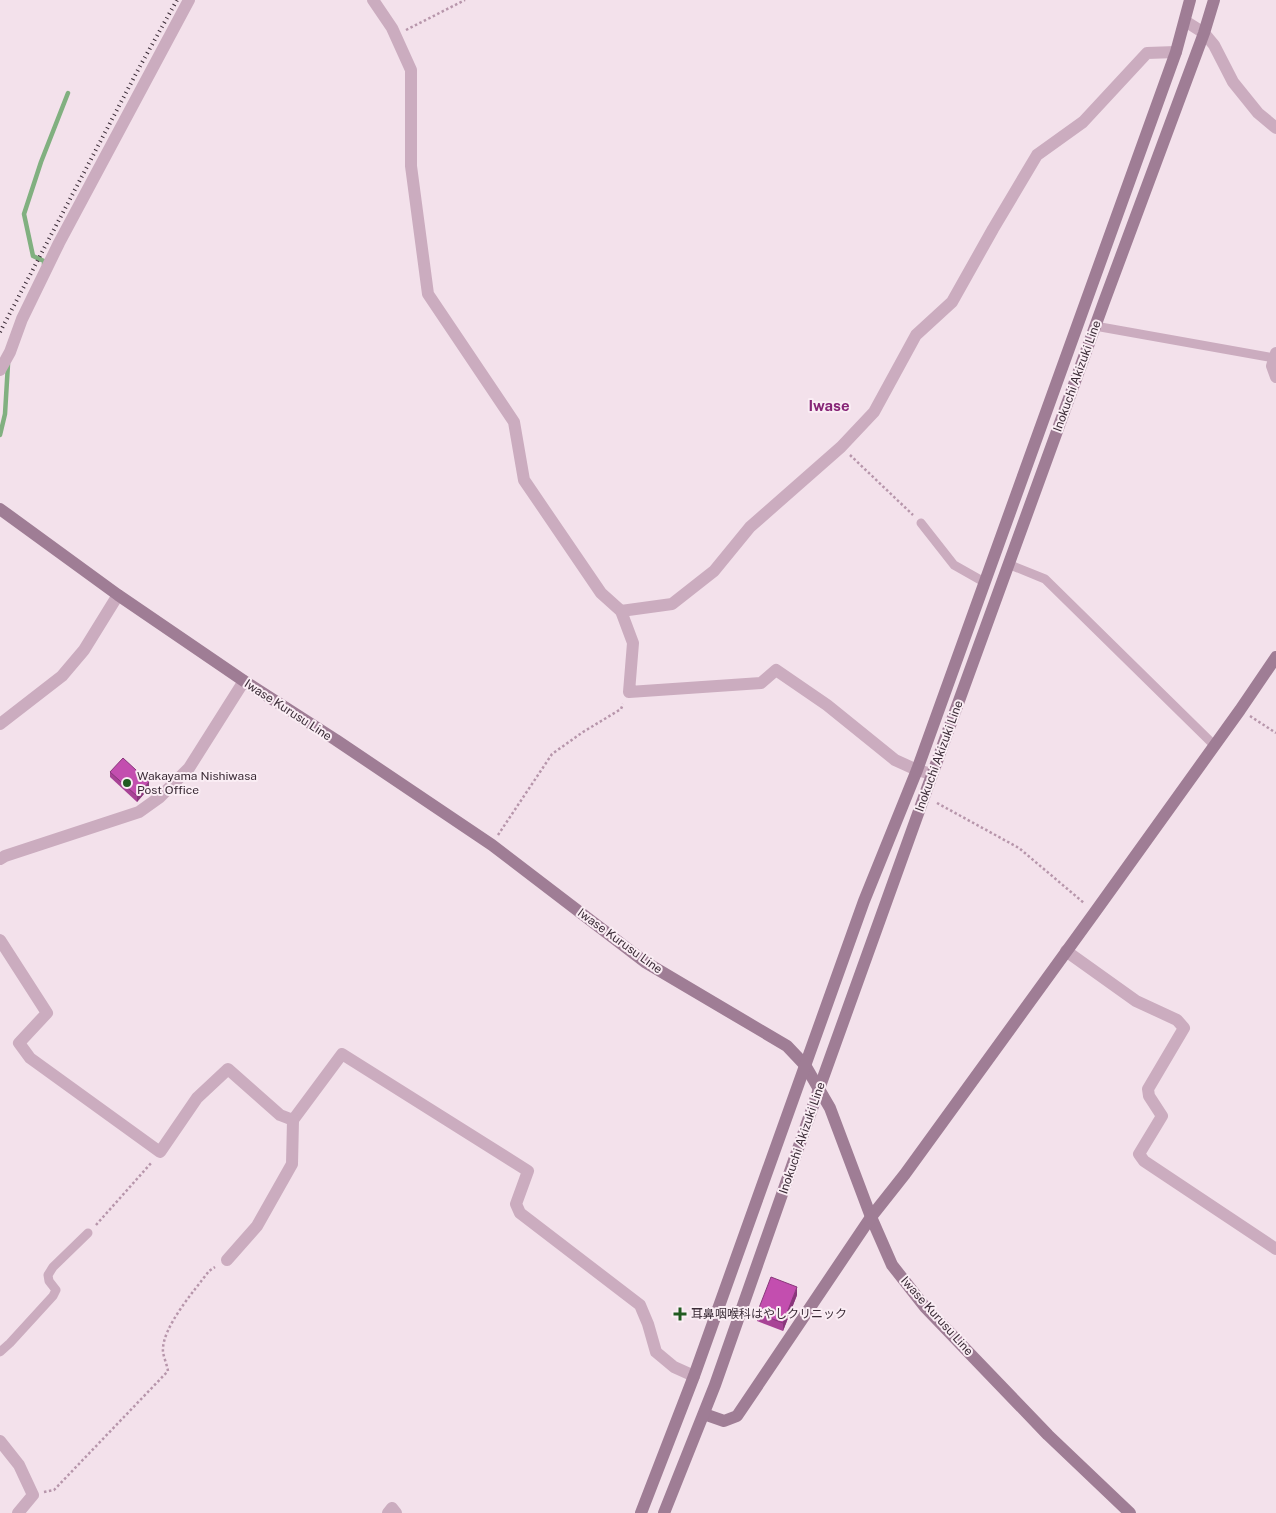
<svg xmlns="http://www.w3.org/2000/svg" width="1276" height="1513" font-family="'Public Sans','Noto Sans JP',sans-serif">
<rect width="100%" height="100%" fill="#f3e1eb"/>
<g fill="none" stroke-linecap="round" stroke-linejoin="round">
<g stroke="#81b080" stroke-width="4.5">
<path d="M44 264 46 262 33 256 24 214 41 162 68 93"/>
<path d="M0 435 5 414 8 364"/>
</g>
<g stroke="#b796ab" stroke-width="2.5" stroke-dasharray="2.5 2.5" stroke-linecap="butt">
<path d="M406 30 465 0"/>
<path d="M850 455 913 515"/>
<path d="M1250 716 1276 733"/>
<path d="M937 803 1019 848 1084 903"/>
<path d="M498 835 552 754 583 732 621 709 623 704"/>
<path d="M96 1225 152 1162"/>
<path d="M44 1492 54 1490 168 1371C167 1365 164 1358 163 1352 161 1328 195 1290 209 1271L215 1267"/>
</g>
<g stroke="#cbacbf" stroke-width="9">
<path d="M1095 326 1274 358"/>
<path d="M921 523 954 565 984 582"/>
<path d="M1008 564 1045 579 1215 746"/>
<path d="M0 1352 10 1343 53 1296 56 1290 49 1281 48 1275 53 1267 88 1233"/>
</g>
<g stroke="#cbacbf" stroke-width="12">
<path d="M373 0 392 28 411 70V166L428 294 514 422 524 480 601 593 621 611 633 643 629 692 761 683 776 670 827 705 895 760 917 770 932 774"/>
<path d="M1185 21 1204 33 1214 45 1233 82 1258 113 1276 128"/>
<path d="M1276 353 1272 366 1276 377"/>
<path d="M0 370 10 352 22 319 59 243 189 0"/>
<path d="M621 611 672 604 714 571 750 527 841 447 874 412 916 335 952 302 993 229 1037 155 1083 122 1147 53 1176 52"/>
<path d="M0 724 62 676 84 650 118 595"/>
<path d="M0 859 5 856 139 812 160 797 189 768 244 681"/>
<path d="M0 940 47 1013 19 1043 30 1058 160 1152 197 1098 228 1069 280 1115 293 1120 342 1054 528 1171 516 1204 520 1213 640 1305 648 1324 656 1352 674 1367 694 1376"/>
<path d="M1066 951 1136 1001 1177 1020 1184 1028 1148 1089 1149 1096 1162 1116 1139 1154 1144 1161 1276 1249"/>
<path d="M227 1260 257 1226 292 1164 293 1120"/>
<path d="M0 1441 19 1465 33 1495 18 1513"/>
<path d="M388 1513 392 1508 396 1513"/>
</g>
<g stroke="#9f7d95" stroke-width="12">
<path d="M0 509 118 595 244 681 336 740 492 845 645 962 787 1046 805 1065 830 1108 871 1217 892 1265 925 1307 1048 1435 1130 1513"/>
<path d="M704 1414 724 1421 737 1416 871 1217 905 1174 1095 912 1240 710 1276 657"/>
<path d="M641 1513 694 1376 864 901 917 770 1176 52 1190 0"/>
<path d="M664 1513 715 1385 819 1089 924 797 1104 302 1204 33 1214 0"/>
</g>
<path stroke="#3a2b36" stroke-width="4" stroke-dasharray="1 4" stroke-linecap="butt" d="M0 332 139 68 177 0"/>
</g>
<g fill="#a84396">
<path d="M110 772 149 788 137 802 110 777Z"/>
<path d="M797 1295 783 1331 757 1321V1313Z"/>
</g>
<g fill="#88377a">
<path d="M149 782V788L137 802V796Z"/>
<path d="M797 1287V1295L783 1331V1323Z"/>
</g>
<g fill="#c34eaf" stroke="#88377a">
<path d="M123 758 149 782 137 796 110 772Z"/>
<path d="M771 1277 797 1287 783 1323 757 1313Z"/>
</g>
<g fill="#215b21" stroke="#faedf4" stroke-width="2">
<circle cx="127" cy="783" r="5"/>
<path d="M677.5 1306.5h5v5h5v5h-5v5h-5v-5h-5v-5h5z"/>
</g>
<g text-anchor="middle" stroke-width="4" stroke-linejoin="round" paint-order="stroke">
<g font-size="12" fill="#3a2b36" stroke="#faedf4">
<text transform="translate(1077 376) rotate(-70)" y="4">Inokuchi Akizuki Line</text>
<text transform="translate(288 710) rotate(33)" y="4">Iwase Kurusu Line</text>
<text transform="translate(939 756) rotate(-70)" y="4">Inokuchi Akizuki Line</text>
<text transform="translate(620 941) rotate(36)" y="4">Iwase Kurusu Line</text>
<text transform="translate(802 1138) rotate(-71)" y="4">Inokuchi Akizuki Line</text>
<text transform="translate(937 1316) rotate(48)" y="4">Iwase Kurusu Line</text>
</g>
<g font-size="12" fill="#3a2b36" stroke="#faedf4" text-anchor="start">
<text x="137" y="780">Wakayama Nishiwasa<tspan x="137" dy="14">Post Office</tspan></text>
<text x="691" y="1318">耳鼻咽喉科はやしクリニック</text>
</g>
<g font-size="15" font-weight="bold" fill="#872577" stroke="#faedf4">
<text x="829" y="411">Iwase</text>
</g>
</g>
</svg>
